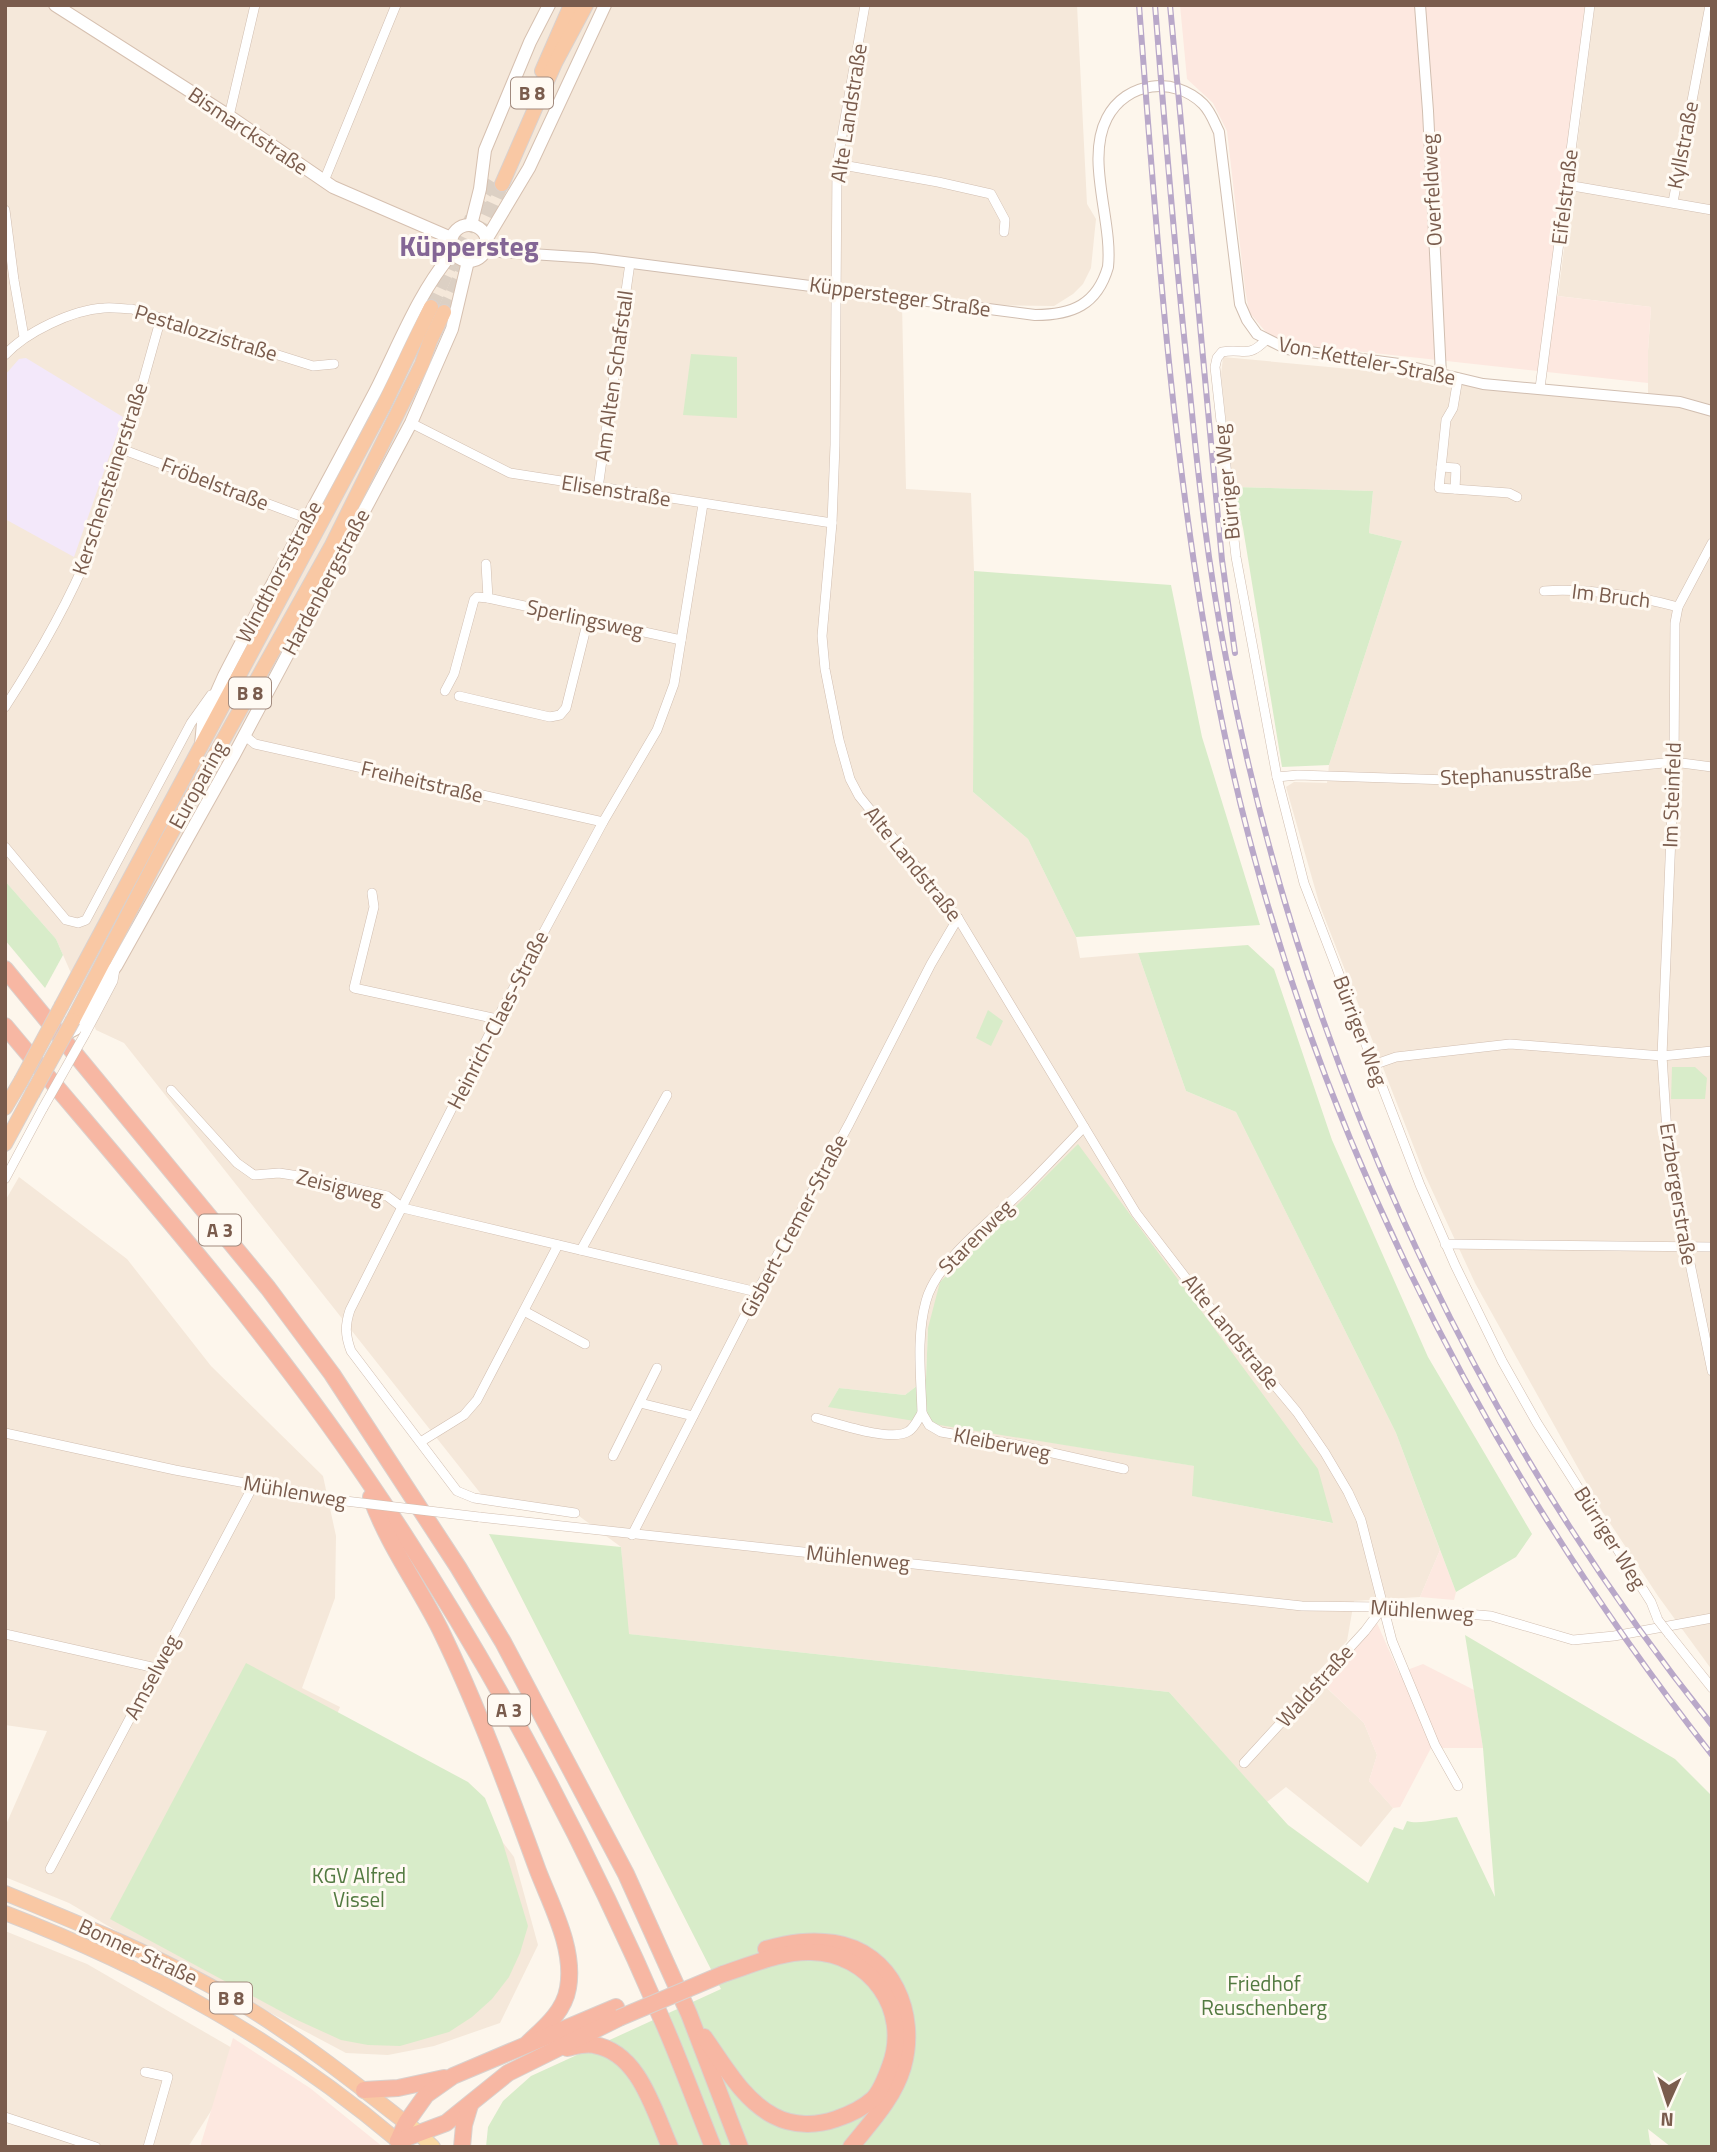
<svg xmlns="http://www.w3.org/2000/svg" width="1717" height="2152" font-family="'Titillium Web',sans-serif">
<rect width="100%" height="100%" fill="#fdf6ec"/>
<g fill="#f5e8da" fill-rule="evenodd">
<path d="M5 5H1077L1087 204 1096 219 1091 268 1083 284 1073 294 1054 306 902 304 906 489 971 493 974 571 973 792 1028 839 1076 937 1080 958 1138 953 1186 1091 1236 1112 1396 1433 1440 1550 1420 1597 1354 1601 1347 1641 1314 1676 1364 1723 1377 1755 1369 1781 1393 1808 1361 1847 1286 1787 1267 1802 1169 1692 628 1634 621 1547 575 1513 481 1494 124 1043 96 1030 56 939 5 881ZM928 1328 1332 1523 1193 1496 1195 1466 829 1406 839 1388 905 1395 926 1379Z"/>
<path d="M1595 5H1712V1670L1658 1596 1602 1511 1475 1283 1424 1173 1320 906 1286 787 1294 782 1327 783 1329 765 1402 541 1369 533 1373 491 1233 487 1221 375 1223 357 1414 375 1484 389 1648 402V351L1651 307 1558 296Z"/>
<path d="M19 1177 127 1259 211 1366 323 1476 336 1536 335 1598 302 1688 340 1707 335 1719 463 1790 514 1857 538 1945 500 2023 434 2046 388 2055 346 2053 120 1933 69 1903 5 1877V1827L47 1731 5 1725V1201Z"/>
<path d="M5 1931 87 1964 246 2056 188 2147H5Z"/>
</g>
<g fill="#fde8e0">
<path d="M1180 5H1585L1549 295 1651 307 1648 351V383L1310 346 1280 340 1265 331 1249 312 1245 289 1227 131 1213 103 1187 79Z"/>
<path d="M1440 1550 1456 1592 1454 1600 1420 1597Z"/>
<path d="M1377 1623 1399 1673 1423 1664 1474 1690 1483 1748H1431L1400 1807 1393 1808 1369 1781 1377 1755 1364 1723 1321 1682Z"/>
<path d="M233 2038 310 2088 383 2147H200Z"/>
</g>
<path fill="#f3e8fa" d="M26 358 123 417 74 557 5 519V375L19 359Z"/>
<g fill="#d8ecc9">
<path d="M691 354 737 357V418L683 415Z"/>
<path d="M1233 487 1373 491 1369 533 1402 541 1329 765 1282 767 1243 528Z"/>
<path d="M974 571 1171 585 1202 737 1260 925 1076 937 1028 839 973 792Z"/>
<path d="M5 881 56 939 63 955 45 988 5 940Z"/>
<path d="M1248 945 1274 969 1332 1140 1428 1357 1532 1534 1516 1557 1456 1592 1396 1433 1236 1112 1186 1091 1138 953Z"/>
<path d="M988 1010 1003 1021 991 1046 976 1038Z"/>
<path d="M1672 1067H1695L1707 1078 1705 1099H1671Z"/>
<path d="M1078 1144 1318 1469 1333 1523 1192 1496 1194 1466 828 1407 839 1388 905 1395 926 1379 928 1328 940 1282Z"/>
<path d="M489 1534 621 1547 629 1634 1169 1692 1288 1825 1368 1883 1394 1827 1403 1830 1407 1821C1419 1825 1443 1818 1457 1817L1495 1897 1483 1748 1465 1635 1675 1759 1712 1796V2147H1671L1648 2129 1650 2143 1653 2147H486L488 2127 503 2101 531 2076 721 1989Z"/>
<path d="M246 1663 468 1782 485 1798 502 1840 528 1926 520 1953 509 1977 492 1999 472 2017 449 2032 400 2046 368 2045 341 2040 295 2019 110 1919Z"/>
</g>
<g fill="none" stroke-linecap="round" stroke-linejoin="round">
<g stroke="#dcd0c4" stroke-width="14" stroke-dasharray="14 7" stroke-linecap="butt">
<path d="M431 307 479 202 493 180"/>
<path d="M444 312 502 184"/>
</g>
<g stroke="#d1beb0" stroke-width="10">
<g id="minor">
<path d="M865 5 837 164 835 445 832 523 822 636 825 669 839 740 850 779 859 796 958 918 1136 1213 1192 1286 1297 1412 1325 1453 1348 1492 1361 1520 1392 1641 1435 1745 1458 1786"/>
<path d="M229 116 255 5"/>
<path d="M837 164 938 182 991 194 1005 220 1004 232"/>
<path d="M324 181 396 5"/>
<path d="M1567 185 1712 210"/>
<path d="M1673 202 1710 5"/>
<path d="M5 210 14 280 24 337"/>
<path d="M1266 340C1247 359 1245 348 1222 352L1217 358 1215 367 1236 557 1277 777 1304 883 1420 1185 1455 1265 1502 1361 1537 1423 1651 1602 1658 1620"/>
<path d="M5 355C26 332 72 310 104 308 113 307 123 309 132 309L313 366 334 364"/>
<path d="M1458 378 1453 408 1446 420 1439 488 1509 493 1517 497"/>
<path d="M1540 388 1590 5"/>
<path d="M411 423 510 473 832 523"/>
<path d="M124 450 306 518"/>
<path d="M1441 467 1456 468 1455 489"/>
<path d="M598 488 630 263"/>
<path d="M1712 543 1678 607 1675 623 1674 762 1662 1056 1667 1133 1675 1190 1712 1371"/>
<path d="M486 564 488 598 681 640"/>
<path d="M1544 591C1585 588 1638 596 1678 607"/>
<path d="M445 691 454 674 474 600 477 597 488 598"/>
<path d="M459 696 550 717 560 715 566 708 588 620"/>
<path d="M5 707C38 656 68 604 91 548 120 473 139 394 161 318"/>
<path d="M244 735 255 744 603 822"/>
<path d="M1277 777 1298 775 1479 781 1674 762 1712 767"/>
<path d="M5 847 66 920 78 923 86 920 191 723 211 695"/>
<path d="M372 893 374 907 354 988 497 1019"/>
<path d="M85 1034 113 981 115 969"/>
<path d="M1373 1065 1396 1057 1510 1044 1662 1056 1712 1051"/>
<path d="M171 1090 237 1163 254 1175 279 1173 305 1177 387 1196 403 1208 757 1292"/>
<path d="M5 1179 43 1108"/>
<path d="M1445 1244 1712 1247"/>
<path d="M581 1250 667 1095"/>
<path d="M524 1311 585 1344"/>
<path d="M640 1403 693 1416"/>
<path d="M922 1413C921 1376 916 1337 926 1301 937 1260 994 1219 1024 1189 1044 1169 1064 1148 1084 1127"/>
<path d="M816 1418C836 1423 892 1443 909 1431 915 1427 918 1419 922 1413L929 1425 941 1432 1017 1445 1124 1469"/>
<path d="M5 1433 175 1470 337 1500"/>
<path d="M422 1441 464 1415 477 1400 558 1245"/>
<path d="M613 1456 657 1368"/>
<path d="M575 1513 474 1498 457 1491 351 1351C345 1335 345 1325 350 1310L497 1019 603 822 657 730 674 684 703 504"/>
<path d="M479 1517 1302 1606 1383 1607 1491 1616 1573 1640 1614 1636 1712 1618"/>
<path d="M632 1535 757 1292 849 1124 931 964 958 918"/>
<path d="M5 1634 156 1668"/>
<path d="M1669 1634 1712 1688"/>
<path d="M1244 1763 1365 1631 1383 1607"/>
<path d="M50 1869 253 1486"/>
<path d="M145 2072 168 2077 148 2147"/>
<path d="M5 2117 96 2147"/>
</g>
</g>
<g stroke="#d1beb0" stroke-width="12">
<g id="tertiary">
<path d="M1420 5 1428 111 1441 375"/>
<path d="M485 251 593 258 1035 315C1072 315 1097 305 1108 267 1113 221 1085 160 1107 118 1126 81 1175 76 1203 104 1211 112 1214 122 1219 132L1240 304 1247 320 1257 334 1287 349 1399 364 1483 384 1680 402 1712 411"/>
</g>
</g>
<g stroke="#d6c0b0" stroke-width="14">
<g id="secondary">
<path d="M55 5 229 116 333 187 451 238"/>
<circle cx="469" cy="243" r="18"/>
<path d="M471 225 480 189 485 150 530 42 549 5"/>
<path d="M486 240 529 168 605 5"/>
<path d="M201 745 203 723 224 676C273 581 325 487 375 392 399 345 418 293 453 252"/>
<path d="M64 1035 79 1027 107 978 116 966 234 755 411 423 452 329 468 261"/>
</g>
</g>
<g stroke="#dad1cd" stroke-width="16">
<path id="primary" d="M413 2128 433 2147"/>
</g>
<g stroke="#dad1cd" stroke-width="16">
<g id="trunk">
<path d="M542 71 571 5"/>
<path d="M502 184 555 63 586 5"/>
<path d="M62 1005 383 407 431 307"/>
<path d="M73 1020 159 855 331 547 422 364 430 341 444 312"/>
<path d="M5 1108 21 1081"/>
<path d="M5 1144 32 1094"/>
<path d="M5 1893C82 1925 161 1956 233 1999 294 2035 350 2079 406 2123"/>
<path d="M5 1913C151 1969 278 2040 398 2141"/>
</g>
</g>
<g stroke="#dad1cd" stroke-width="18">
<g id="motorway">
<path d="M5 969 268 1288 332 1374 458 1567 503 1642 626 1874 689 2014 740 2147"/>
<path d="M5 1026C128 1173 257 1317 365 1476 482 1647 581 1832 663 2022 681 2063 696 2105 713 2147"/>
<path d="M371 1497C387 1543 418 1585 440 1629 478 1707 508 1789 538 1871 552 1907 575 1949 568 1988 564 2012 544 2028 528 2043"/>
<path d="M766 1949C789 1943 810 1939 834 1943 893 1952 918 2014 903 2067 894 2098 871 2122 851 2147"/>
<path d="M704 2037C724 2065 743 2100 774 2116 793 2126 816 2126 836 2119 848 2115 863 2108 873 2099 881 2091 886 2077 890 2066 911 2010 870 1953 811 1952 782 1951 751 1965 723 1974"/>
<path d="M567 2048C576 2046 585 2043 594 2045 639 2052 654 2111 670 2147"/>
<path d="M364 2090 398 2088 444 2078"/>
<path d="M398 2141 406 2123 426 2095 453 2076 616 2007"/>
<path d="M398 2141 446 2123 508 2073 619 2018"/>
<path d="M462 2147 464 2125 470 2105"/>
</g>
</g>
<use href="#minor" stroke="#fff" stroke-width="9"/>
<use href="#tertiary" stroke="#fff" stroke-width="10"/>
<use href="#secondary" stroke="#fff" stroke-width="12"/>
<use href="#primary" stroke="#fbd9a5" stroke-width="14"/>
<use href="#trunk" stroke="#f9c8a4" stroke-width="14"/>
<use href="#motorway" stroke="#f7b7a3" stroke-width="16"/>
<g stroke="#b9a8c9" stroke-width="6">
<g id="rail">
<path d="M1139 5C1157 240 1173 476 1219 707 1295 1090 1472 1449 1712 1755"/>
<path d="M1155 5C1165 131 1175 257 1189 383 1198 475 1208 567 1226 658 1299 1045 1465 1417 1712 1725"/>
<path d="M1170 5 1222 560 1235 653"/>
</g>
</g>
<use href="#rail" stroke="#fffaf3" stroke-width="3.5" stroke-dasharray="10" stroke-linecap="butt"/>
<g stroke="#d1beb0" stroke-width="10" stroke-linecap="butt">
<g id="minor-bridge">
<path d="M43 1108 85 1034"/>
<path d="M337 1500 479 1517"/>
<path d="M1658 1620 1669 1634"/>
</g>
</g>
<g stroke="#dad1cd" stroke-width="16" stroke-linecap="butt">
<g id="trunk-bridge">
<path d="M21 1081 62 1005"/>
<path d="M32 1094 73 1020"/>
</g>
</g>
<g stroke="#dad1cd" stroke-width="18" stroke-linecap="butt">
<path id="motorway-bridge" d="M619 2018 723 1974"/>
</g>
<use href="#minor-bridge" stroke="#fff" stroke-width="9"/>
<use href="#trunk-bridge" stroke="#f9c8a4" stroke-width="14"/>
<use href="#motorway-bridge" stroke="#f7b7a3" stroke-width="16"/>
</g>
<g text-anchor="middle" stroke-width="6" stroke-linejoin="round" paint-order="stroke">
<g fill="#fffaf3" stroke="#a28b7f" stroke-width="2">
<rect x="511" y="77.5" width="42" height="31" rx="5"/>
<rect x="229" y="677.5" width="42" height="31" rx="5"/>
<rect x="199" y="1214.5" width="42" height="31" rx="5"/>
<rect x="488" y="1694.5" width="42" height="31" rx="5"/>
<rect x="210" y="1982.5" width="42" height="31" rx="5"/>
</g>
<g font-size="19" font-weight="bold" fill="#7a5c4d">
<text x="532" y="100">B 8</text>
<text x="250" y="700">B 8</text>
<text x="220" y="1237">A 3</text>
<text x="509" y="1717">A 3</text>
<text x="231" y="2005">B 8</text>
</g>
<g font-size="21" fill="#7a5c4d" stroke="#fffaf3">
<text transform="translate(849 113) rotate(-81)" y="7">Alte Landstraße</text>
<text transform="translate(248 131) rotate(34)" y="7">Bismarckstraße</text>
<text transform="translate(1683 145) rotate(-79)" y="7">Kyllstraße</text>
<text transform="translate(1432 190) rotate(-93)" y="7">Overfeldweg</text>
<text transform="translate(1565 197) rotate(-83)" y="7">Eifelstraße</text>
<text transform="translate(900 297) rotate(8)" y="7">Küppersteger Straße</text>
<text transform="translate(206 333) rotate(17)" y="7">Pestalozzistraße</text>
<text transform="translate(1367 361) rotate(11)" y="7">Von-Ketteler-Straße</text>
<text transform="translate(614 376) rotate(-82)" y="7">Am Alten Schafstall</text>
<text transform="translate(110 479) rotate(-72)" y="7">Kerschensteinerstraße</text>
<text transform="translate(1227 482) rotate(-96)" y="7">Bürriger Weg</text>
<text transform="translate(215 484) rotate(21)" y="7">Fröbelstraße</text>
<text transform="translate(616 491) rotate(9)" y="7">Elisenstraße</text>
<text transform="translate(279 572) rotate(-62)" y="7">Windthorststraße</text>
<text transform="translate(326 582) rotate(-62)" y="7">Hardenbergstraße</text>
<text transform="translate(1611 596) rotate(7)" y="7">Im Bruch</text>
<text transform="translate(585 619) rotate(12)" y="7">Sperlingsweg</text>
<text transform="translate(1516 774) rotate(-3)" y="7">Stephanusstraße</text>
<text transform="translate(422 782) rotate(13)" y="7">Freiheitstraße</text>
<text transform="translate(198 785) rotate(-61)" y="7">Europaring</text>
<text transform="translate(1672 795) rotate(-88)" y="7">Im Steinfeld</text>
<text transform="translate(913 864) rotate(51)" y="7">Alte Landstraße</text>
<text transform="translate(498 1020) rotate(-63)" y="7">Heinrich-Claes-Straße</text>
<text transform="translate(1360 1031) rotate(69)" y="7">Bürriger Weg</text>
<text transform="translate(340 1187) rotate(14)" y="7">Zeisigweg</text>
<text transform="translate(1678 1194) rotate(81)" y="7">Erzbergerstraße</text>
<text transform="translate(794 1226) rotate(-62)" y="7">Gisbert-Cremer-Straße</text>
<text transform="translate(976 1237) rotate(-45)" y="7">Starenweg</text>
<text transform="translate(1231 1332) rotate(51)" y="7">Alte Landstraße</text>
<text transform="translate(1002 1444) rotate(11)" y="7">Kleiberweg</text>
<text transform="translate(295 1492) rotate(10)" y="7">Mühlenweg</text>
<text transform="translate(1610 1538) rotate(58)" y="7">Bürriger Weg</text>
<text transform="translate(858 1558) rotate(6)" y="7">Mühlenweg</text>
<text transform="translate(1422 1611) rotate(4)" y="7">Mühlenweg</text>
<text transform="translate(152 1677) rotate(-62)" y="7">Amselweg</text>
<text transform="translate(1315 1686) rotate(-48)" y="7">Waldstraße</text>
<text transform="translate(138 1952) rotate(25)" y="7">Bonner Straße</text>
</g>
<g font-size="21" fill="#537a41" stroke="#fffaf3">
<text x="359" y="1883">KGV Alfred<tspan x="359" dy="24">Vissel</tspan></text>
<text x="1264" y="1991">Friedhof<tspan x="1264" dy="24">Reuschenberg</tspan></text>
</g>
<g font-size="28" font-weight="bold" fill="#846695" stroke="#fffaf3">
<text x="469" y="256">Küppersteg</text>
</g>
</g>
<rect width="1717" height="2152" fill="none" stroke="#7a5c4d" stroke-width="14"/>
<g transform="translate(1668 2103) rotate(183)" stroke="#fffaf3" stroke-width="5" paint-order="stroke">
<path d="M0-5L12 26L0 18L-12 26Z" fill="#7a5c4d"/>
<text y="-10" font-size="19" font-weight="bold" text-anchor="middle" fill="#7a5c4d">N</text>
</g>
</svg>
